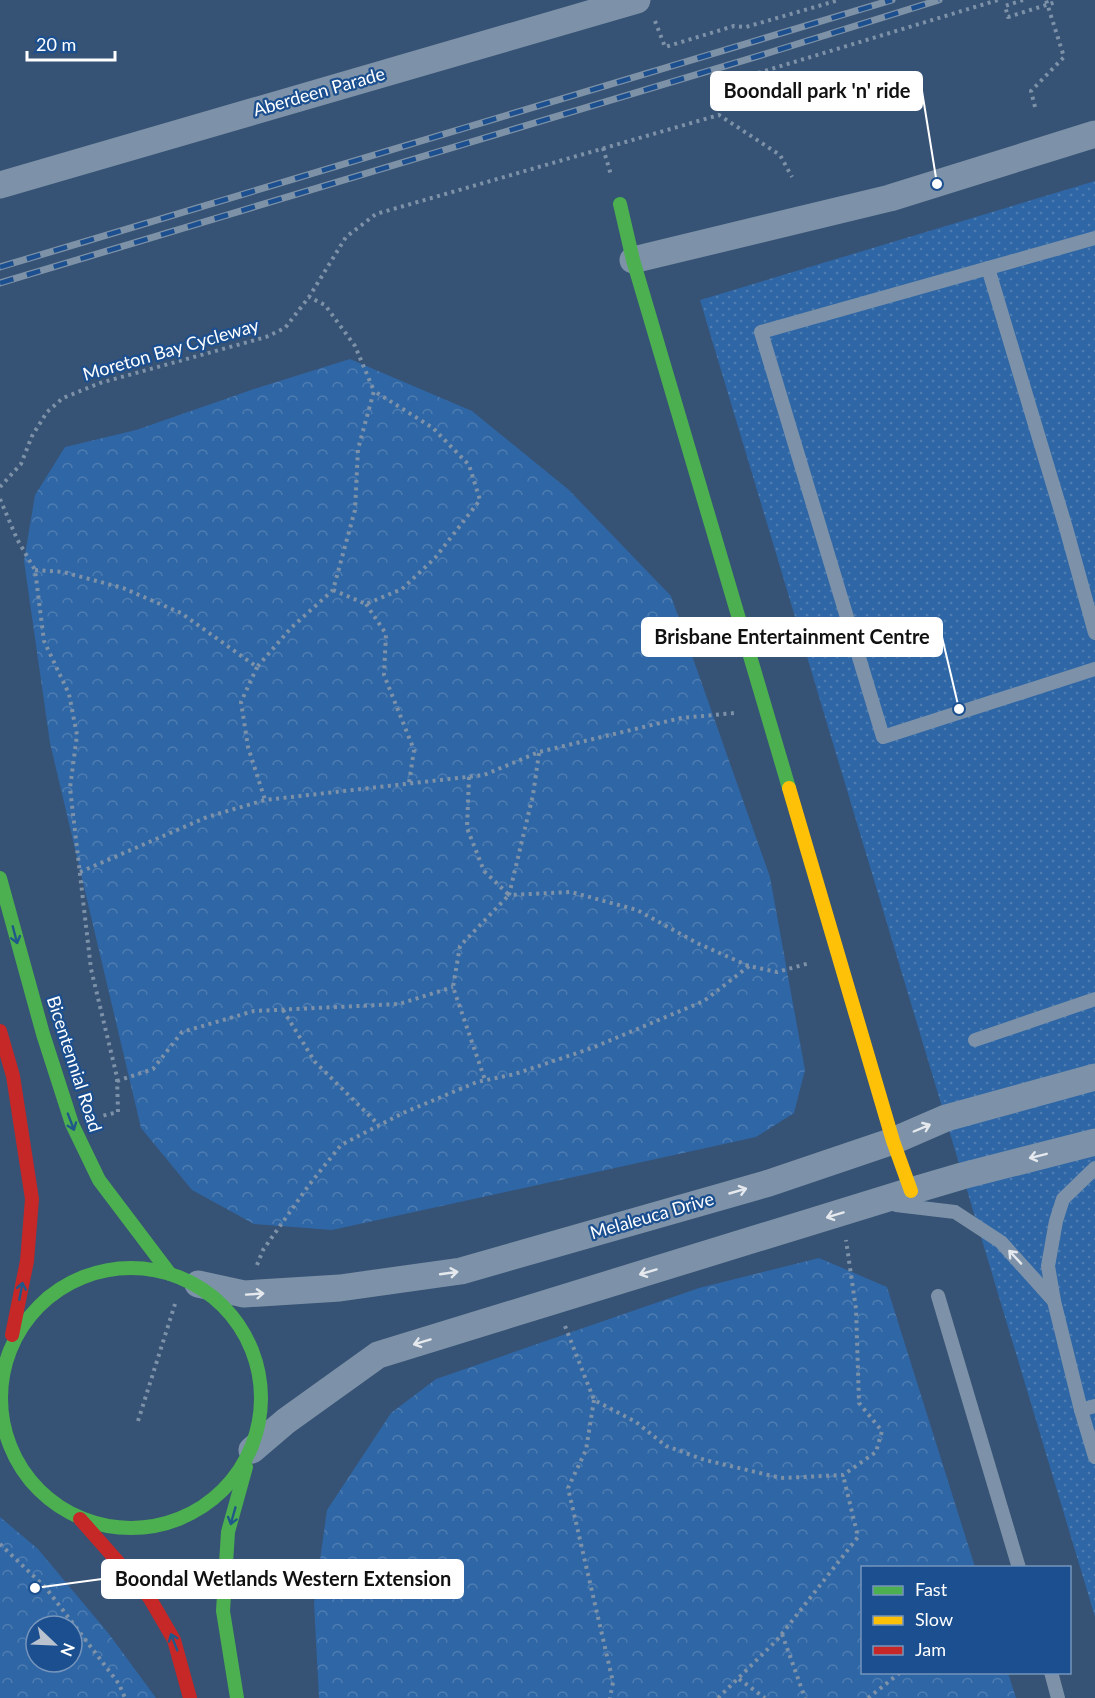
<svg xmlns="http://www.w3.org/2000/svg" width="1095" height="1698" font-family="Lato,sans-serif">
<defs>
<pattern id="forest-crowns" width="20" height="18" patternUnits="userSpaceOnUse" patternTransform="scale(1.5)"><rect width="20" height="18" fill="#2f66a5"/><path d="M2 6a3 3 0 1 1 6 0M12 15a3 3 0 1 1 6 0" fill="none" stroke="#4e7db2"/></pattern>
<pattern id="park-dots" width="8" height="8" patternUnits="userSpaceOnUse" patternTransform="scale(1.5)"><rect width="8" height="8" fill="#2f66a5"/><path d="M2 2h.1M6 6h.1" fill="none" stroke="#4e7db2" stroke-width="1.8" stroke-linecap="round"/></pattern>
</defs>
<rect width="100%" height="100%" fill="#365274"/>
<g fill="url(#forest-crowns)" fill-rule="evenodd">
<path d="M350 359 472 411 569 490 671 596 770 877 805 1070 794 1113 756 1137 332 1230 254 1224 192 1190 141 1128 50 743 24 561 35 495 65 447 136 430 254 389Z"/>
<path d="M819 1258 887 1287 975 1567 862 1568V1672L1008 1673 1016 1698H319L314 1603 327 1510 391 1413 436 1379 699 1288Z"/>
<path d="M0 1517 38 1549 109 1634 156 1698H0ZM36 1626H72V1662H36Z"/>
</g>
<path fill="url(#park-dots)" d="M1095 181V1617L700 300Z"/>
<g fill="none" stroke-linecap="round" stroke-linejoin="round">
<g stroke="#7d92a8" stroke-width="4" stroke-dasharray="3 4.5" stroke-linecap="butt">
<path d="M1023 0 1005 6 1008 17 1056 2"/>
<path d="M655 21 665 47 734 26 746 27 839 0"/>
<path d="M758 73 998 0"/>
<path d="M1035 107 1031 91 1064 57 1046 0"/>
<path d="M603 148 611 175"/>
<path d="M0 487 21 464 32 436 47 412 63 398 100 383 266 337 285 328 309 297 346 237 376 214 719 115 780 155 792 177"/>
<path d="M0 499 17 539 35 570 44 641 69 694 77 735 70 788 91 969 117 1077 118 1112 102 1116"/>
<path d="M35 570 63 572 123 588 181 613 257 667 291 628 333 590 355 510 358 449 374 391 355 346 325 305 309 297"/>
<path d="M333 590 366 604 402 589 435 558 480 500 469 465 433 428 374 391"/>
<path d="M366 604 386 634 384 675 414 750 409 783"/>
<path d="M257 667 241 702 248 747 265 800"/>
<path d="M539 753 533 795 509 895 571 892 637 910 699 944 749 966 777 972 810 963"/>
<path d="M469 777 467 828 484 871 509 895 460 946 453 987 485 1080"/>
<path d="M80 872 207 817 265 800 484 775 539 752 681 718 735 713"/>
<path d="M283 1010 315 1062 379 1125"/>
<path d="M117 1081 153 1069 182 1032 254 1011 399 1004 453 987"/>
<path d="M257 1265 263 1250 309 1185 341 1145 403 1113 477 1082 515 1074 592 1048 704 1001 749 966"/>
<path d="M565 1326 594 1400 636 1422 666 1446 705 1460 781 1478 843 1475 876 1452 882 1431 859 1403 856 1309 846 1240"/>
<path d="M594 1400 586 1450 568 1488 613 1682 610 1698"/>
<path d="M138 1421 175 1304"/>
<path d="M0 1544 46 1588 119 1684 125 1698"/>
<path d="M782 1634 805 1698"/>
<path d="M739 1679 765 1698"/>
<path d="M718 1698 777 1640 858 1537 843 1475"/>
<path d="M868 1698 901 1672"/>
</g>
<g stroke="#7d92a8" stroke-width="14">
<path d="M1095 238 761 332 883 737 1095 669"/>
<path d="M988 268 1066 528 1095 633"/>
<path d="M975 1040 1095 999"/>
<path d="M896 1205 955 1212 1001 1242 1054 1301"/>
<path d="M938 1296 1019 1568"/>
<path d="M1095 1406 1081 1410 1095 1457"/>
<path d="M1081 1410 1054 1301 1048 1266 1056 1221 1063 1199 1095 1168"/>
<path d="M1051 1672 1058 1698"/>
</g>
<g stroke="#7d92a8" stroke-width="27">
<path d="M0 185 637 0"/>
<path d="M633 260 890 198 1095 134"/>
<path d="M198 1284 244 1294 340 1288 461 1271 769 1183 893 1141 946 1118 1095 1077"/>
<path d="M252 1450 286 1421 378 1355 911 1191 962 1176 1095 1142"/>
</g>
<g stroke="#4caf50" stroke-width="14">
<path d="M620 204 633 260 789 788"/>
<path d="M0 878 43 1034 72 1124 99 1180 170 1274"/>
<circle cx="131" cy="1398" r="130"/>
<path d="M237 1698 223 1611 228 1532 246 1467"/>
</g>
<path stroke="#ffc107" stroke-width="14" d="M789 788 893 1141 911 1191"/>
<g stroke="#c62828" stroke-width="14">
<path d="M0 1031 13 1076 32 1199 27 1261 12 1335"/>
<path d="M80 1519 149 1597 174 1640 190 1698"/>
</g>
<g stroke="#7e92a7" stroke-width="7">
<g id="rail">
<path d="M0 267 892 0"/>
<path d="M0 283 765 54 939 0"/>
</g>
</g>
<use href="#rail" stroke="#1b4f8f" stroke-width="4.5" stroke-dasharray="14" stroke-linecap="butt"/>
</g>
<defs><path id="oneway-shaft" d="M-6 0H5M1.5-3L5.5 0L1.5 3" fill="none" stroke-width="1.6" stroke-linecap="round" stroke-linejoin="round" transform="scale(1.5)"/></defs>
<g stroke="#205989">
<use href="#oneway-shaft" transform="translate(15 935) rotate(75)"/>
<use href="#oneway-shaft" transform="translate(71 1122) rotate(69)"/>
<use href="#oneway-shaft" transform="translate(21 1291) rotate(-79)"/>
<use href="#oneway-shaft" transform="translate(233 1516) rotate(106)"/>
<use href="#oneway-shaft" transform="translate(174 1642) rotate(-111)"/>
</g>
<g stroke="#e5e9ee">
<use href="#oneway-shaft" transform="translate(922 1128) rotate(-23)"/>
<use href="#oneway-shaft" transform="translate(1038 1156) rotate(166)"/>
<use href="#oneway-shaft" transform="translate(738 1191) rotate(-16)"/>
<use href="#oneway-shaft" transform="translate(835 1215) rotate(163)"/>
<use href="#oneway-shaft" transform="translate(1015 1257) rotate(-133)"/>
<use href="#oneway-shaft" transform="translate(648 1272) rotate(163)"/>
<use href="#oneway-shaft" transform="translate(449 1273) rotate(-8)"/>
<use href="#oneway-shaft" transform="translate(255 1294) rotate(-4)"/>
<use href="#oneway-shaft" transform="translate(422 1342) rotate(163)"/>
</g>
<g text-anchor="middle" stroke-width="4.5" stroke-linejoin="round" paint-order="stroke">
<g font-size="18" fill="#fff" stroke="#1b4f8f">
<text transform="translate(319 92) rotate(-16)" y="6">Aberdeen Parade</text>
<text transform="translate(171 350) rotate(-16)" y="6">Moreton Bay Cycleway</text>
<text transform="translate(74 1064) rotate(72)" y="6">Bicentennial Road</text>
<text transform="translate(652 1216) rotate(-16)" y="6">Melaleuca Drive</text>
</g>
</g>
<path fill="none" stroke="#fff" stroke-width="2" d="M937 184L922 91M959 709L942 637M35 1588L102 1579"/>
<g fill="#fff" stroke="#1b4f8f" stroke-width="2">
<circle cx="937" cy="184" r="6"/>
<circle cx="959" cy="709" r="6"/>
<circle cx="35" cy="1588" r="6"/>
</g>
<g fill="#fff" stroke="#fff" stroke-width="2">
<rect x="711" y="72" width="211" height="38" rx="6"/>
<rect x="642" y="618" width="300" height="38" rx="6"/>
<rect x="102" y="1560" width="361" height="38" rx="6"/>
</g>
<g font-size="20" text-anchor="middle" font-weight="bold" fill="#111">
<text x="817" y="98">Boondall park 'n' ride</text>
<text x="792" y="644">Brisbane Entertainment Centre</text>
<text x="283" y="1586">Boondal Wetlands Western Extension</text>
</g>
<rect x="861" y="1566" width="210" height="108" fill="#1b4f8f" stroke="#7695bc" stroke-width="1.5"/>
<rect x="873" y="1586" width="30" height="9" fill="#4caf50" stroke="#7695bc" stroke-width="1.5"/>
<text x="915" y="1596" font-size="18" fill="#ffffff">Fast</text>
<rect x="873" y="1616" width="30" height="9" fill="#ffc107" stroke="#7695bc" stroke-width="1.5"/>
<text x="915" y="1626" font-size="18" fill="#ffffff">Slow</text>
<rect x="873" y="1646" width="30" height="9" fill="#c62828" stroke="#7695bc" stroke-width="1.5"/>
<text x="915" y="1656" font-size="18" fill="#ffffff">Jam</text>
<g transform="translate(54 1644) rotate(113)"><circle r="28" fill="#1b4f8f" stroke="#7695bc" stroke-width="1.5"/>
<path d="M0-4.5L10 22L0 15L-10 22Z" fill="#b9c2ce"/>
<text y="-9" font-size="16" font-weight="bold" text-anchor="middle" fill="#ffffff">N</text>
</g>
<path d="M27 51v9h88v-9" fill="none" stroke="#ffffff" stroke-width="3"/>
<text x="36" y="51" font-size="18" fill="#ffffff" stroke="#1b4f8f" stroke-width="4.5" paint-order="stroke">20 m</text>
</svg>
